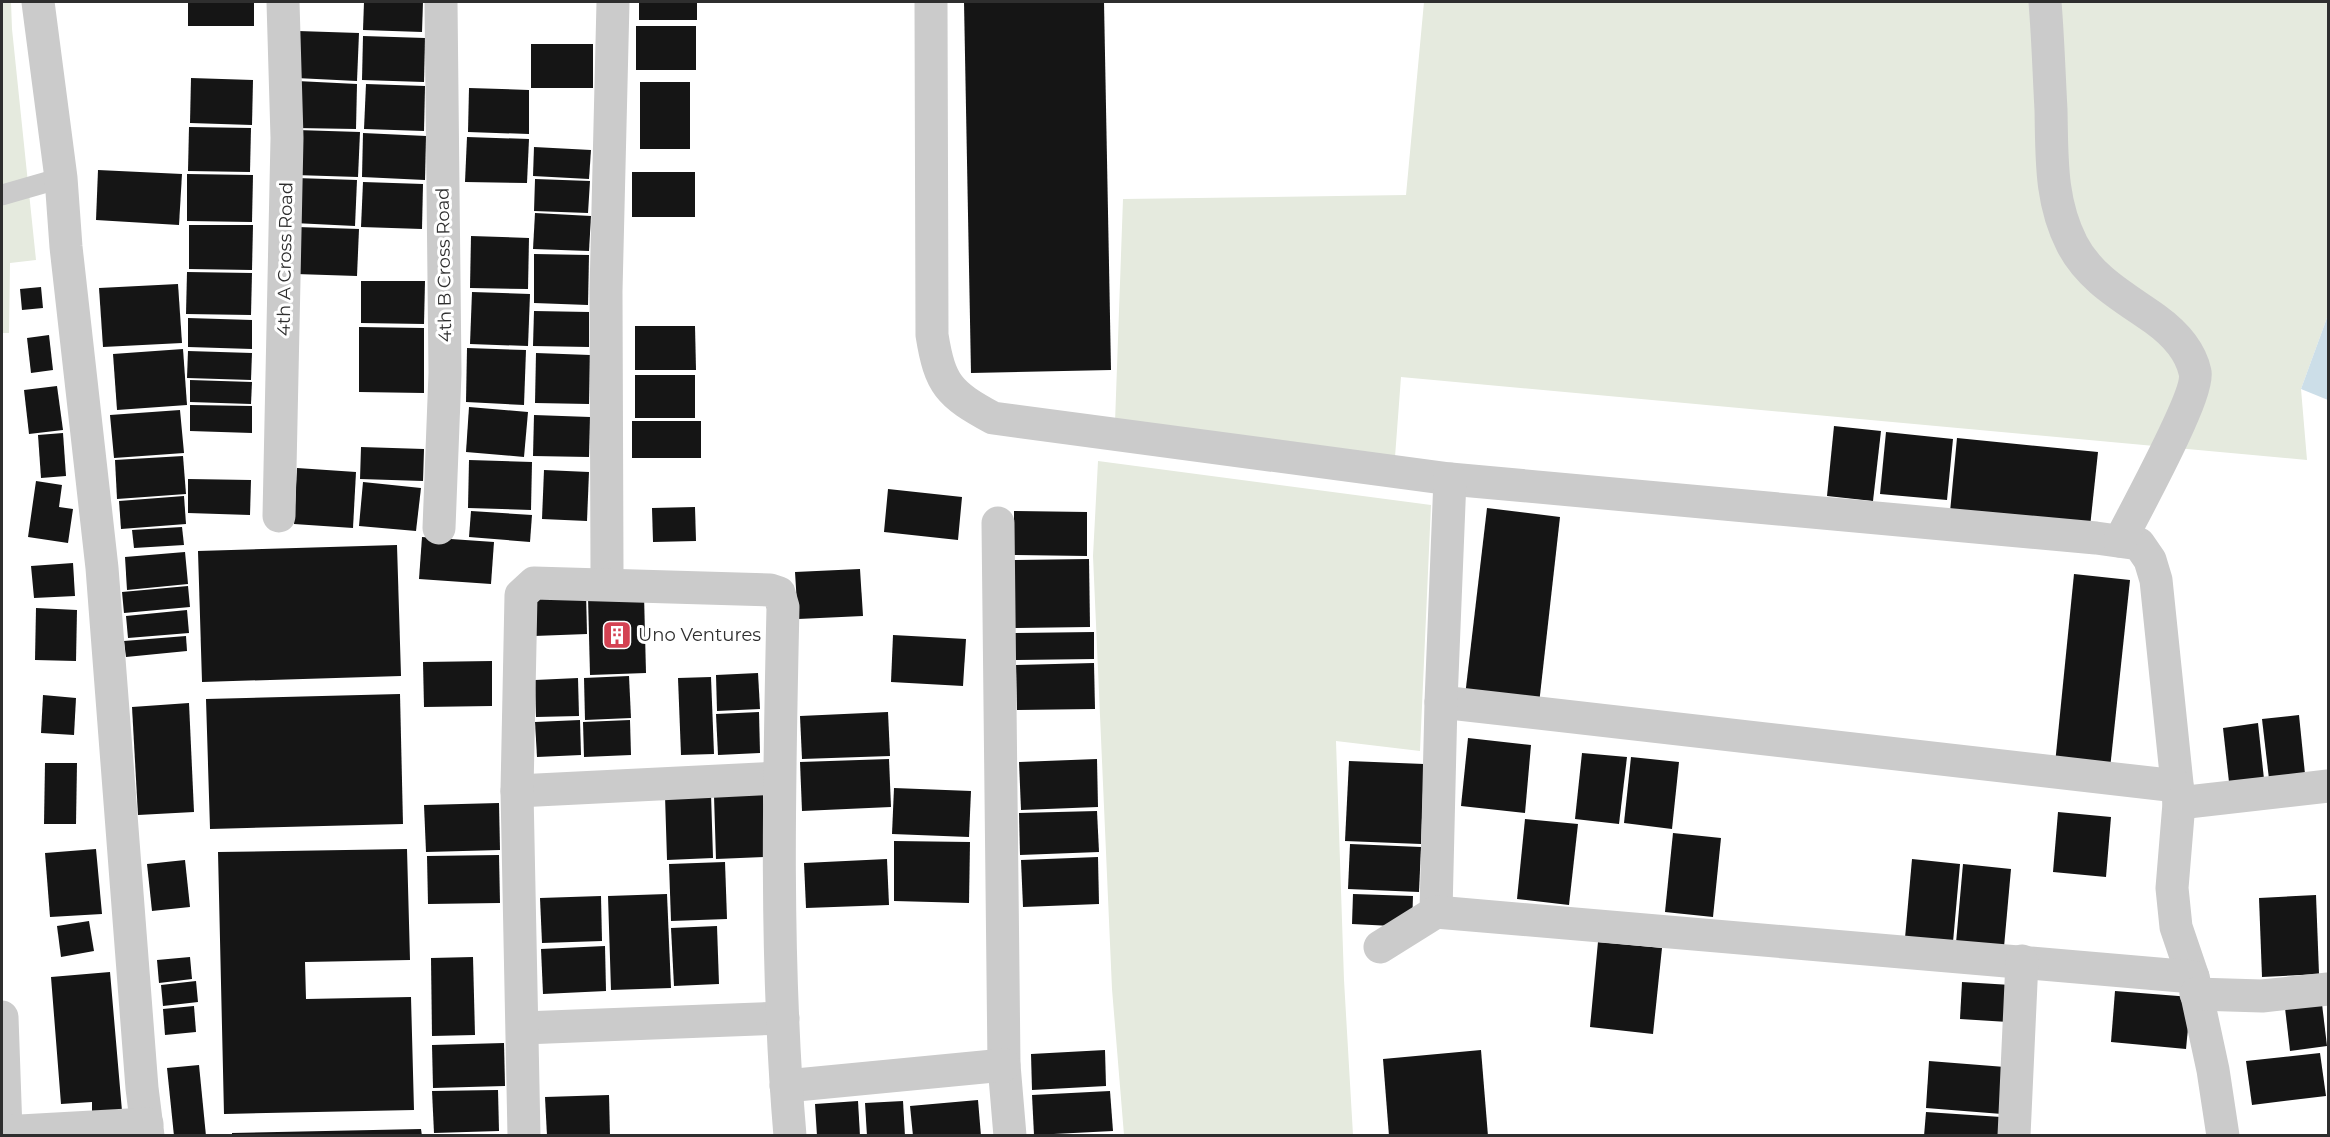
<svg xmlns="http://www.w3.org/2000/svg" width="2330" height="1137" font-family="Montserrat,sans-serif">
<rect width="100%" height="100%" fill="#fff"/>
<g fill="#e5eade">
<path d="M2 2H11L12 29 36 260 10 263 9 333H2Z"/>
<path d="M1424 2H2328V315L2301 389 2307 460 1401 377 1395 457 1115 423 1123 199 1406 195Z"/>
<path d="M1098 461 1431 505 1420 751 1336 741 1344 980 1353 1135H1124L1112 989 1093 556Z"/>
</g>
<path fill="#ccdee8" d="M2328 315V400L2301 389Z"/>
<g fill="#151515">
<rect x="188" y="2" width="66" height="24"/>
<path d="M364 2H423L422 32 363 30Z"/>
<rect x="639" y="2" width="58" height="18"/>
<path d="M964 2H1104L1111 370 971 373Z"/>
<rect x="636" y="26" width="60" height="44"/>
<path d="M298 31 359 33 357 81 296 78Z"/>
<path d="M363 36 425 38 424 82 362 80Z"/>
<rect x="531" y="44" width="62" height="44"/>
<path d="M191 78 253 80 252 125 190 123Z"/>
<path d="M297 81 357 84 356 129 296 128Z"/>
<rect x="640" y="82" width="50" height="67"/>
<path d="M366 84 425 86 424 131 364 129Z"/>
<path d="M469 88 529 90V134L468 132Z"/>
<path d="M189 127 251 128 250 172 188 171Z"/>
<path d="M297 130 360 132 358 177 295 175Z"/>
<path d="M363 133 426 136 425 180 362 177Z"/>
<path d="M467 137 529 139 527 183 465 182Z"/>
<path d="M534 147 591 150 589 179 533 176Z"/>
<path d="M98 170 182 174 179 225 96 220Z"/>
<rect x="632" y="172" width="63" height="45"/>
<path d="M187 174 253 175 252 222 187 221Z"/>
<path d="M296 178 357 180 355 226 294 223Z"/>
<path d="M535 179 590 181 588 213 534 211Z"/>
<path d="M363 182 423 184 422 229 361 227Z"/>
<path d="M535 213 591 216 589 251 533 249Z"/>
<path d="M189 225H253L252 270 189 269Z"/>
<path d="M297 227 359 229 357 276 296 274Z"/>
<path d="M471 236 529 238 528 289 470 288Z"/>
<path d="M534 254 589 255 588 305 534 303Z"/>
<path d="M187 272 252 273 251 315 186 314Z"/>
<path d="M361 281H425L424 324 361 323Z"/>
<path d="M178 284 182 343 103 347 99 288Z"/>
<path d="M41 287 43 308 22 310 20 289Z"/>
<path d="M472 292 530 294 528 346 470 344Z"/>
<path d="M534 311 589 312V347L533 346Z"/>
<path d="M188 318 252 320V349L188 347Z"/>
<path d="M635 326H695L696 370H635Z"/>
<path d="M359 327 424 328V393L359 392Z"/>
<path d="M49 335 53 370 31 373 27 338Z"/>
<path d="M467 348 526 350 524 405 466 402Z"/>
<path d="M183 349 187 405 117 410 113 354Z"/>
<path d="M188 351 252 353 251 380 187 378Z"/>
<path d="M536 353 590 355 589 404 535 403Z"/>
<rect x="635" y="375" width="60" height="43"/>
<path d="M190 380 252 382 251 404 190 402Z"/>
<path d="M57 386 63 430 29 434 24 390Z"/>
<path d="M190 405 252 406V433L190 431Z"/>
<path d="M469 407 528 412 524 457 466 452Z"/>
<path d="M180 410 184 453 114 458 110 415Z"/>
<path d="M534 415 590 417 589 457 533 456Z"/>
<rect x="632" y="421" width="69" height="37"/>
<path d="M1834 426 1881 431 1873 501 1827 496Z"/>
<path d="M1886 432 1953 439 1947 500 1880 494Z"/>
<path d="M63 433 66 476 41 478 38 435Z"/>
<path d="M1957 438 2098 452 2090 527 1950 512Z"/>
<path d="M361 447 424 449 423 481 360 479Z"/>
<path d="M183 456 186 494 117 499 115 460Z"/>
<path d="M469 460 532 462 531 510 468 508Z"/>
<path d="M297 468 356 472 353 528 294 524Z"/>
<path d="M544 470 589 472 587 521 542 519Z"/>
<path d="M188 479 251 480 250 515 188 513Z"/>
<path d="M36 481 62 485 59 507 73 509 68 543 28 537Z"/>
<path d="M363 482 421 488 416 531 359 526Z"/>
<path d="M888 489 962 497 958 540 884 532Z"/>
<path d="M184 496 186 524 121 529 119 501Z"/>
<path d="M695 507 696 541 653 542 652 508Z"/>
<path d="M1487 508 1560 517 1539 704 1465 696Z"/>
<path d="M471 511 532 515 530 542 469 537Z"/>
<path d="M1014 511 1087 512V556L1014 555Z"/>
<path d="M182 527 184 545 134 548 132 530Z"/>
<path d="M422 537 494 542 491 584 419 579Z"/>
<path d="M397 545 401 676 202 682 198 551Z"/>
<path d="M185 552 188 584 127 590 125 557Z"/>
<path d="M1089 559 1090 627 1014 628 1013 560Z"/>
<path d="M73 563 75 596 34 598 31 566Z"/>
<path d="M860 569 863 616 798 619 795 572Z"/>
<path d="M2074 574 2130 580 2110 769 2055 764Z"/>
<path d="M188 586 190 607 124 613 122 592Z"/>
<path d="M586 592 587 634 534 636 533 594Z"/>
<path d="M644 595 646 673 590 675 588 596Z"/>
<path d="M36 608 77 610 76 661 35 660Z"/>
<path d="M187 610 189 633 128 638 126 616Z"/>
<path d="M1094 632V659L1013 660V633Z"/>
<path d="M893 635 966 639 963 686 891 682Z"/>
<path d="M186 636 187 651 126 657 124 641Z"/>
<path d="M492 661V706L424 707 423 662Z"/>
<path d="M1094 663 1095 709 1017 710 1016 665Z"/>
<path d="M758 673 760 709 717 711 716 675Z"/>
<path d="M629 676 631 718 585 720 584 678Z"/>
<path d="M711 677 714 754 681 755 678 678Z"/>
<path d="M578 678 579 716 536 717 535 680Z"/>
<path d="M400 694 403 824 210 829 206 699Z"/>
<path d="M43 695 76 698 74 735 41 733Z"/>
<path d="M189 703 194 812 138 815 132 707Z"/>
<path d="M759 712 760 753 718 755 716 714Z"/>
<path d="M888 712 890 756 802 759 800 716Z"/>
<path d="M2299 715 2305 774 2269 779 2262 719Z"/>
<path d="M580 720 581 755 537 757 535 722Z"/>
<path d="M630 720 631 755 584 757 583 722Z"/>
<path d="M2258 723 2264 779 2229 782 2223 728Z"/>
<path d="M1468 738 1531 745 1525 813 1461 806Z"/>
<path d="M1582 753 1627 757 1619 824 1575 819Z"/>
<path d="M1631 757 1679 762 1672 829 1624 823Z"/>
<path d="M889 759 891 807 802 811 800 762Z"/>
<path d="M1097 759 1098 807 1021 810 1019 762Z"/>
<path d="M1349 761 1424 764 1421 844 1345 841Z"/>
<path d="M45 763H77L76 824H44Z"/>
<path d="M894 788 971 791 969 837 892 834Z"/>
<path d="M711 794 713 858 667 860 665 796Z"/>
<path d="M763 794 765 857 716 859 714 796Z"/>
<path d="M499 803 500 850 426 852 424 805Z"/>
<path d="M1097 811 1099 852 1020 855 1019 813Z"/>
<path d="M2058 812 2111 817 2106 877 2053 872Z"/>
<path d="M1525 819 1578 824 1569 905 1517 899Z"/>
<path d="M1673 833 1721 838 1713 917 1665 912Z"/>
<path d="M894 841 970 842 969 903 894 901Z"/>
<path d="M1350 844 1421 847 1419 892 1348 889Z"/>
<path d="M96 849 102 914 50 917 45 853Z"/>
<path d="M407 849 410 960 305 962 306 999 411 997 414 1110 224 1114 218 852Z"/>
<path d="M499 855 500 903 428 904 427 856Z"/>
<path d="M1098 857 1099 904 1023 907 1021 860Z"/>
<path d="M887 859 889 905 806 908 804 863Z"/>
<path d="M1912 859 1960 864 1953 942 1905 938Z"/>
<path d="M185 860 190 907 152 911 147 864Z"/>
<path d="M725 862 727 919 671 921 669 864Z"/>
<path d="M1963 864 2011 869 2004 947 1956 943Z"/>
<path d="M667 894 671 988 611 990 608 896Z"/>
<path d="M1353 894 1413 896 1412 927 1352 924Z"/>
<path d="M2316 895 2319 974 2262 977 2259 898Z"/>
<path d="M601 896 602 941 542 943 540 898Z"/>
<path d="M89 921 94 951 61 957 57 926Z"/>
<path d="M717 926 719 984 674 986 671 928Z"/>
<path d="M1598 942 1662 948 1653 1034 1590 1027Z"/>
<path d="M605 946 606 991 543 994 541 949Z"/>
<path d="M190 957 192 979 159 983 157 960Z"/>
<path d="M473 957 475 1035 432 1036 431 958Z"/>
<path d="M110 972 122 1111 92 1113V1102L61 1104 51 977Z"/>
<path d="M196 981 198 1002 163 1006 161 985Z"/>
<path d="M1962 982 2011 985 2008 1022 1960 1019Z"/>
<path d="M2115 991 2191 997 2186 1049 2111 1042Z"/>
<path d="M2322 1004 2327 1046 2290 1051 2285 1008Z"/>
<path d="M194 1006 196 1032 165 1035 163 1009Z"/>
<path d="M504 1043 505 1086 433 1088 432 1045Z"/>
<path d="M1105 1050 1106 1086 1032 1090 1031 1054Z"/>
<path d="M1481 1050 1488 1136H1389L1383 1059Z"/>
<path d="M2320 1053 2326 1096 2252 1105 2246 1061Z"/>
<path d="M1929 1061 2005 1067 2002 1114 1926 1108Z"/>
<path d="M199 1065 206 1136H174L167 1068Z"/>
<path d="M498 1090 499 1131 434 1133 432 1091Z"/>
<path d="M1110 1091 1113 1131 1034 1135 1032 1095Z"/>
<path d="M609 1095 610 1136H547L545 1097Z"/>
<path d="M978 1100 981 1136H913L910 1106Z"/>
<path d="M858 1101 860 1136H817L815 1104Z"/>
<path d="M903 1101 905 1136H867L865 1103Z"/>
<path d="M1926 1112 2001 1117 2000 1136H1924Z"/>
<path d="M421 1129 422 1136H232V1133Z"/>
</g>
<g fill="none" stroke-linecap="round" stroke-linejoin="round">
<path stroke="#cbcbcb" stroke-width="21" d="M2 195 61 178"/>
<g stroke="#cbcbcb" stroke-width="33">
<path d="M38 2 61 178 66 247 102 568 142 1088 148 1136"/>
<path d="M931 2 932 335C940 385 949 394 993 418L1450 479 2096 538 2139 544 2150 560 2156 580 2179 803 2172 888 2176 927 2193 977 2213 1070 2223 1136"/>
<path d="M2045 2C2048 38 2049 74 2051 110 2052 157 2050 201 2072 244 2090 279 2124 297 2155 319 2173 332 2190 349 2195 372 2200 394 2134 513 2120 541"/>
<path d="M279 516 287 138 283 2"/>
<path d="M998 523 1004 1065 1010 1136"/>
<path d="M439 528 445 373 441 2"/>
<path d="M607 571 606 291 613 2"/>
<path d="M1441 702 2177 786"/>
<path d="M517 791 779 778"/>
<path d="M2179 803 2328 786"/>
<path d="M1436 912 1441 702 1450 479"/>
<path d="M1380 947 1436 912 2193 977"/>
<path d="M2196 994 2262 996 2328 989"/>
<path d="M2 1017 6 1131"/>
<path d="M523 1028 783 1018"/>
<path d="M786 1086 1004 1065"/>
<path d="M2 1132 147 1124"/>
<path d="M524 1136 517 791 521 595 534 583 770 590 779 593 783 607C779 783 775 960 790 1136"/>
<path d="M2014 1136 2022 961"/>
</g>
</g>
<defs>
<g id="building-square" transform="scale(1.5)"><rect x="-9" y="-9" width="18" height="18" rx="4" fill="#d44252" stroke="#fff"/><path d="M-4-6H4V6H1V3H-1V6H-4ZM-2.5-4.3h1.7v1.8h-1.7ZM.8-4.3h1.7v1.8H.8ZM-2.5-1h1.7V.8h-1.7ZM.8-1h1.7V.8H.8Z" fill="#fff"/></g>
</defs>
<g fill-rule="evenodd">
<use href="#building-square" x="617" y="635"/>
</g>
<g text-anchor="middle" stroke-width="6" stroke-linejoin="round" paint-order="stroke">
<g font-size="18" fill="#2e2e2e" stroke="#fff">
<text transform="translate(285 259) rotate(-89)" y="6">4th A Cross Road</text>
<text transform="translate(444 265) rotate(-91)" y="6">4th B Cross Road</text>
</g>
<g font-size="18" fill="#2e2e2e" stroke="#fff" text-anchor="start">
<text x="638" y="641">Uno Ventures</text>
</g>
</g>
<rect width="2330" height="1137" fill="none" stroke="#2e2e2e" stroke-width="6"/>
</svg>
